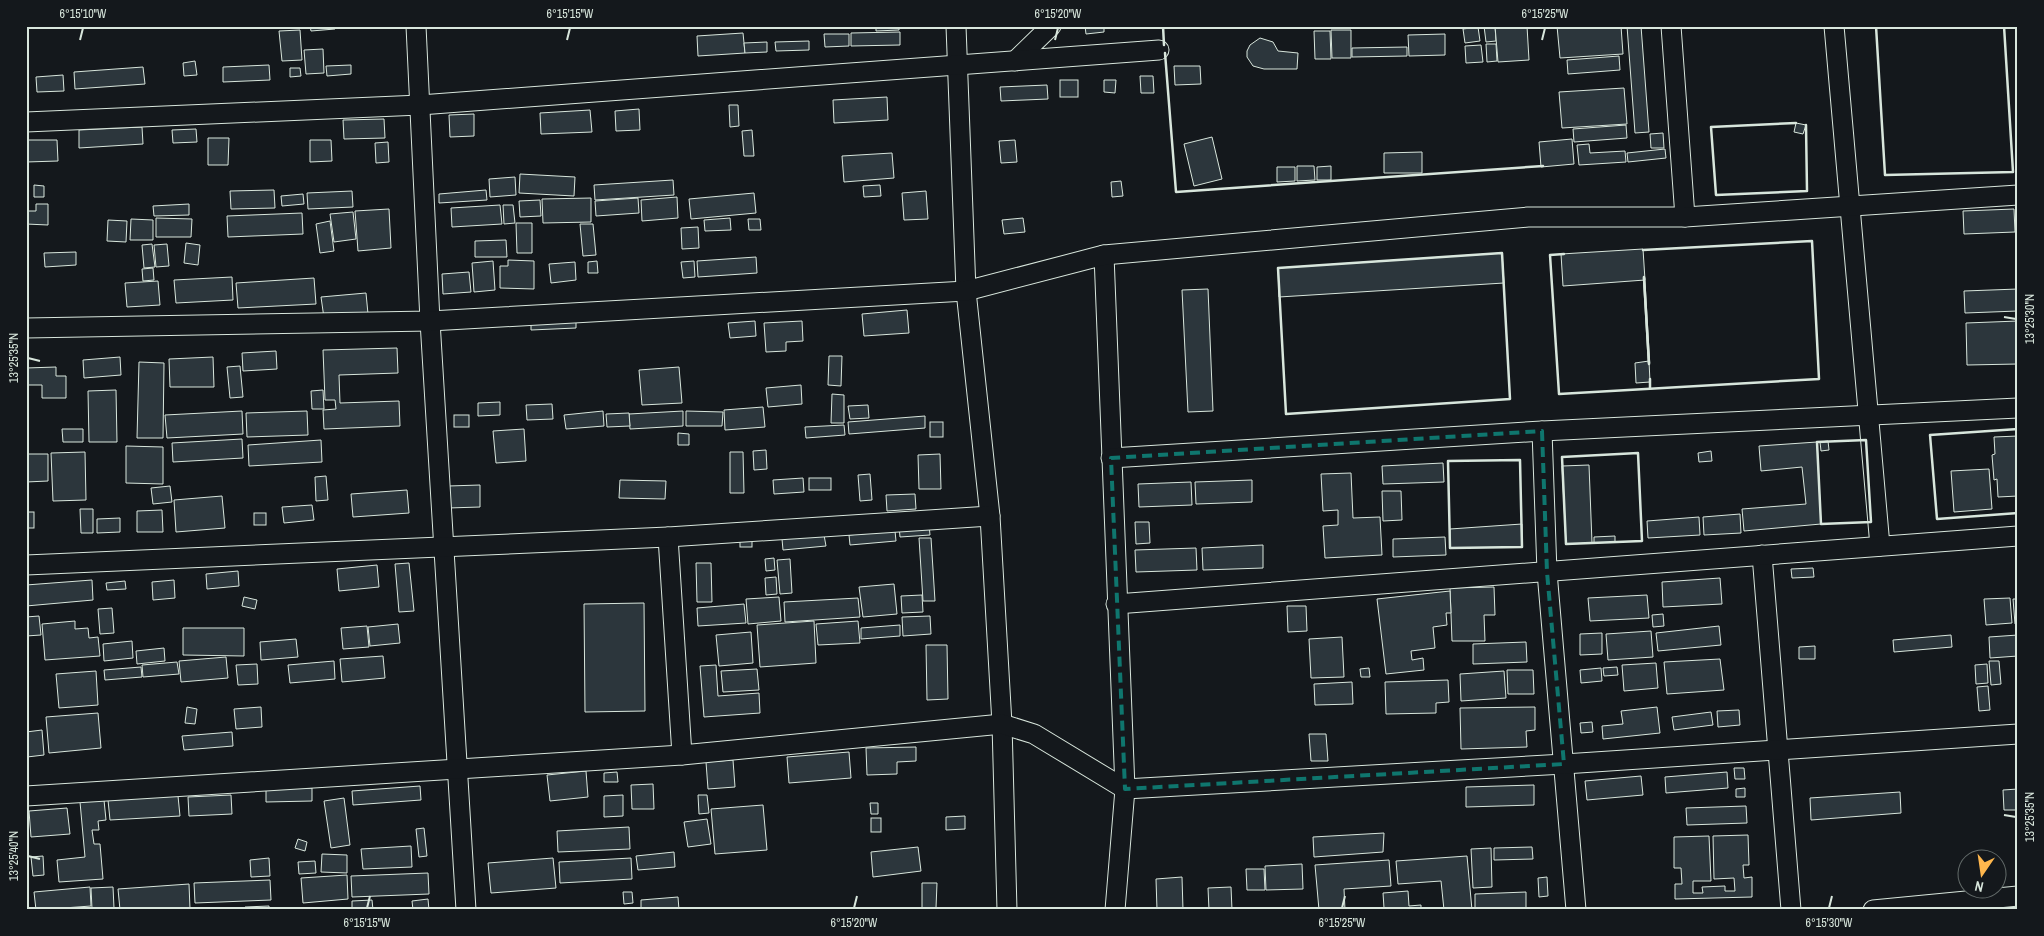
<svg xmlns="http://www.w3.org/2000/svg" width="2044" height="936" font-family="'Archivo Narrow',sans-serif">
<rect width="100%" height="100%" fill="#14181c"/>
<g fill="#2c363c" stroke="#d8e6dc">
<path d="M310 26H335V29L311 31Z"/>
<path d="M876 26H899V30L876 31Z"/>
<path d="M1085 26H1104V32L1086 34Z"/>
<path d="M1484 26H1495L1496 41 1486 42Z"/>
<path d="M1495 26H1527L1529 60 1498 62Z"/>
<path d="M1557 26H1621L1623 54 1560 58Z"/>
<path d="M1627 26H1641L1649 132 1635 133Z"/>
<path d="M1478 27 1480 41 1465 43 1463 29Z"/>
<path d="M300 30 302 60 282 61 279 31Z"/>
<path d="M1331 30H1351V58H1332Z"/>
<path d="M1314 31H1330L1331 59H1315Z"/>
<path d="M900 32V45L851 46V33Z"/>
<path d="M743 33 745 53 698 56 697 36Z"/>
<path d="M824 34H849V46L825 47Z"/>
<path d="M1445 34V55L1409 56 1408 35Z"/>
<path d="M1260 38 1273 42 1278 51 1298 53 1297 69H1264L1253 66 1247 57V51L1250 45Z"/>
<path d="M809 41V50L776 51 775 42Z"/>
<path d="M767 42V52L745 53 744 43Z"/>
<path d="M1486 44H1496L1497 61 1487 62Z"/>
<path d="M1481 45 1483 62 1466 63 1465 46Z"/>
<path d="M1407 47V56L1352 57V48Z"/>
<path d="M323 49 324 73 306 74 304 50Z"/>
<path d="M1619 56 1620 70 1568 74 1567 60Z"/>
<path d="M195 61 197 75 184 76 183 63Z"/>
<path d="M269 65 270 80 223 82V67Z"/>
<path d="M351 65V74L327 76 326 66Z"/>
<path d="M1174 66H1200L1201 84 1175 85Z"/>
<path d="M143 67 145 84 75 89 74 72Z"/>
<path d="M290 68H300L301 76 290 77Z"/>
<path d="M63 75 64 91 37 92 36 77Z"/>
<path d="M1140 76H1153L1154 93H1141Z"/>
<rect x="1060" y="80" width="18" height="17"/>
<path d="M1104 80H1116L1115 93 1104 92Z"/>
<path d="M1047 85 1048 99 1001 101 1000 87Z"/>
<path d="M1624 88 1627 124 1562 128 1559 92Z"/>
<path d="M887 97 888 120 834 123 833 100Z"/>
<path d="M729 105H738L739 126 730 127Z"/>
<path d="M639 109 640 130 616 131 615 111Z"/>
<path d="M590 110 592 132 541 134 540 113Z"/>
<path d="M474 114V136L450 137 449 115Z"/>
<path d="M384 119 385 138 344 139 343 120Z"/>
<path d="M1796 123 1806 125 1803 134 1794 132Z"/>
<path d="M1626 125 1627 138 1574 142 1573 129Z"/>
<path d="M142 127 143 144 79 148V130Z"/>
<path d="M196 129 197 142 173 143 172 130Z"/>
<path d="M752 130 754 156H744L742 131Z"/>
<path d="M1663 133 1664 148H1651L1650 134Z"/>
<path d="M1212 137 1222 179 1194 186 1184 144Z"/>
<path d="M208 138H229L228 165H208Z"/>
<path d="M1572 139 1574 164 1541 167 1539 142Z"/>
<path d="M26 140H57L58 161 26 162Z"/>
<path d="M310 140H331L332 161 310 162Z"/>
<path d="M1015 140 1017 162 1001 163 999 141Z"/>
<path d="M388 142 389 162 376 163 375 143Z"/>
<path d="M1589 144 1590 153 1625 151 1626 162 1579 165 1577 145Z"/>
<path d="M1665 149 1666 158 1628 162 1627 153Z"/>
<path d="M1422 152V173H1384V153Z"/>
<path d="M892 153 894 178 844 182 842 156Z"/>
<path d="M1297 166H1314L1315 180 1297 181Z"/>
<path d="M1331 166V180H1317V167Z"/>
<path d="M1277 167H1295V181L1277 182Z"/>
<path d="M520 174 575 177 574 196 519 193Z"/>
<path d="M515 177 516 195 490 197 489 179Z"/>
<path d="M673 180 674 195 595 200 594 185Z"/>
<path d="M1121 181 1123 196 1112 197 1111 182Z"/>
<path d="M34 185 44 186V197H34Z"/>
<path d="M880 185 881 196 864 197 863 186Z"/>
<path d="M274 190 275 208 231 209 230 191Z"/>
<path d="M486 190 487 200 439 203V194Z"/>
<path d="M352 191 353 207 308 209 307 193Z"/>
<path d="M926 191 928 219 904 220 902 193Z"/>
<path d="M754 193 756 213 691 219 689 199Z"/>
<path d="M303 194 304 204 282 206 281 196Z"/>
<path d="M677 197 678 218 642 221 641 200Z"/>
<path d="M591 198V222L543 223 542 199Z"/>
<path d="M638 198 639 213 596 216 595 201Z"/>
<path d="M540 200 541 216 520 217 519 201Z"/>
<path d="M36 204H48V225L26 224V211H36Z"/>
<path d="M189 204V215L154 216 153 206Z"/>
<path d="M500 205 502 224 452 227 451 208Z"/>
<path d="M503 205H513L515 223 504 224Z"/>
<path d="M389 209 391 248 358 251 355 211Z"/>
<path d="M2014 209 2015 232 1964 234 1963 211Z"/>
<path d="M353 212 356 239 334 242 330 214Z"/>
<path d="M302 213 303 234 228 237 227 216Z"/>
<path d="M156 218 192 219 191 237H156Z"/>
<path d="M730 218 731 230 705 231 704 220Z"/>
<path d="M1023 218 1025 232 1004 234 1002 220Z"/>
<path d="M131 219 153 220V240H130Z"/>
<path d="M748 219H760L761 230H749Z"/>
<path d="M108 220 127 221 126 242 107 241Z"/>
<path d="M330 221 334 251 320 253 316 224Z"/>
<path d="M516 223H532V253H517Z"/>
<path d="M580 224H593L596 255 583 256Z"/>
<path d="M698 227 699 248 682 249 681 228Z"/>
<path d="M506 240 507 257H475V241Z"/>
<path d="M186 243 200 245 198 265 184 263Z"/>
<path d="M152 244 155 267 144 268 142 245Z"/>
<path d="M167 244 169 266 156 267 154 245Z"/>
<path d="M1643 249 1645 280 1563 286 1561 254Z"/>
<path d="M76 252V265L45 267 44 253Z"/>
<path d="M1502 253 1504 283 1279 297 1278 268Z"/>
<path d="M756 257 757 273 698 277 697 261Z"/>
<path d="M508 260 534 261V289L500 288V266H508Z"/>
<path d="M493 261 495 290 474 292 472 263Z"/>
<path d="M597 261 598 273H588V262Z"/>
<path d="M694 261 695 277 683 278 681 262Z"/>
<path d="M575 262 576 280 551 283 549 264Z"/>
<path d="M153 268 154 280 143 281 142 269Z"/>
<path d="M469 272 471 292 443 294 442 274Z"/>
<path d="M232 277 233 300 176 303 174 280Z"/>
<path d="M314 278 316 304 238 308 236 283Z"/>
<path d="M158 281 160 305 127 307 125 283Z"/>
<path d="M1208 289 1213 411 1188 412 1182 290Z"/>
<path d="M2018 289V311L1965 313 1964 291Z"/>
<path d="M366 293 368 314 324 318 321 297Z"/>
<path d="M907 310 909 333 864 336 862 314Z"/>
<path d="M576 314V328L531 330V316Z"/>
<path d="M755 321 756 336 730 338 728 323Z"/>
<path d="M802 321 803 341 786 342V351L766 352 764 323Z"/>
<path d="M2018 321V364L1967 365 1966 323Z"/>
<path d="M397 348 398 373 339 375 340 403 399 401 400 426 324 429 323 410 336 409 335 400H325L323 350Z"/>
<path d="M276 351 277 369 243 371 242 353Z"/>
<path d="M829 356H842L841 386 828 385Z"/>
<path d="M120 357 121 375 84 378 83 360Z"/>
<path d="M213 357 214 387H170L169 359Z"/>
<path d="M1649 361 1650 382 1636 383 1635 363Z"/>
<path d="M139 362 164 363 163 438H137Z"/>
<path d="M240 366 243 397 230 398 227 367Z"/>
<path d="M56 367V376H66V398H42V385H27L26 368Z"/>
<path d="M679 367 682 403 642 405 639 370Z"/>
<path d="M801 385 802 404 768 407 766 388Z"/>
<path d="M116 390 117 442H89L88 391Z"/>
<path d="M323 390 324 409H312L311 391Z"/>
<path d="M832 394 844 395V423H831Z"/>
<path d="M500 402V415L478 416V403Z"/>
<path d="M552 404 553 419 527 420 526 405Z"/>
<path d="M868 405 869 418 850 419 848 406Z"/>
<path d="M763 407 765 427 725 430 724 410Z"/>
<path d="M242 411 243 434 167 438 165 415Z"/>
<path d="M307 411 308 435 247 437 246 413Z"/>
<path d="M603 411 604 426 566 429 564 415Z"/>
<path d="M683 411V426L630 429 629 414Z"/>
<path d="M686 411 723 412 722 426H686Z"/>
<path d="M629 413 630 426 607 427 606 414Z"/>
<rect x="454" y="415" width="15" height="12"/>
<path d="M925 416V428L849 434 848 422Z"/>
<rect x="930" y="422" width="13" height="15"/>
<path d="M844 425 845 435 806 438 805 427Z"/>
<path d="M62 429H83V442H63Z"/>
<path d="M524 429 526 461 496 463 493 431Z"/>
<path d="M678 433 689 434V445H678Z"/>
<path d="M2018 436V496L1998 497 1997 479 1994 480 1992 455 1995 454 1994 437Z"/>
<path d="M242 439 243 458 173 462 172 443Z"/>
<path d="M321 440 322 462 249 466 248 445Z"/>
<path d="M1828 441 1829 450 1821 451 1820 442Z"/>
<path d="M1817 442 1821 524 1744 531 1742 509 1806 504 1802 467 1761 471 1759 446Z"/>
<path d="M126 446 163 447V484L126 483Z"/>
<path d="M766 450 767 469 754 470 753 451Z"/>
<path d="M1711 451 1712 461 1699 462 1698 453Z"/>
<path d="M85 452 86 500 53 501 51 453Z"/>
<path d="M730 452H743L744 493H730Z"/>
<path d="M26 454H48V481L26 482Z"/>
<path d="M940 454 941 489H919L918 455Z"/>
<path d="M1443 463 1444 482 1383 484 1382 466Z"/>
<path d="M1589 465 1592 543 1566 544 1562 466Z"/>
<path d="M1989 469 1992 509 1954 512 1951 471Z"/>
<path d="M1351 473 1353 518 1380 517 1382 555 1325 558 1323 526 1338 525V510L1323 511 1321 474Z"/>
<path d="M870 474 872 500 860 501 858 475Z"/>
<path d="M326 476 328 500 316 501 315 477Z"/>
<path d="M803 478 804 492 774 494 773 480Z"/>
<rect x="809" y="478" width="22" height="12"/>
<path d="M620 480 666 481 665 499 619 498Z"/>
<path d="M1252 480V502L1196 504 1195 482Z"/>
<path d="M1191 482 1192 505 1139 507 1138 484Z"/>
<path d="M480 485V507L448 508V486Z"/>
<path d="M170 486 172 502 153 504 151 488Z"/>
<path d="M407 490 409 513 353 517 351 494Z"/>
<path d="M1382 491H1401L1402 520 1383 521Z"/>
<path d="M915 494 916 509 887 511 886 495Z"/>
<path d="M222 496 225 528 176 532 174 500Z"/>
<path d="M312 505 314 520 284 523 282 507Z"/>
<path d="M80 509H93V533H81Z"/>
<path d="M162 510 163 532H137V511Z"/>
<rect x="26" y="512" width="8" height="16"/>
<rect x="254" y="513" width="12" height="12"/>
<path d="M1740 514 1741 533 1704 535 1703 517Z"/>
<path d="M1699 517 1700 535 1648 538 1647 521Z"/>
<path d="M120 518V532L97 533V519Z"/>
<path d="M1135 522H1149L1150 543 1136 544Z"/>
<path d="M1522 524V547L1450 548V529Z"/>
<path d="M929 525 930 535 900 537 899 526Z"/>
<path d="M895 531 896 541 850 545 849 535Z"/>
<rect x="740" y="533" width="12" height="14"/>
<path d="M824 535 826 546 783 550 782 539Z"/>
<path d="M1615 536V542L1594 543V537Z"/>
<path d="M1445 537 1446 555 1393 557V539Z"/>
<path d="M919 538H931L935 601H923Z"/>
<path d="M1263 545V568L1203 570 1202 548Z"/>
<path d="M1196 548 1197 570 1136 572 1135 550Z"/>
<path d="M774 558 775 570 766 571 765 559Z"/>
<path d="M790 559 792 593 780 594 777 560Z"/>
<path d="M409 563 414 611 399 612 395 564Z"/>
<path d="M696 563H711L712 602H697Z"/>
<path d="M377 565 379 587 339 591 337 569Z"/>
<path d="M1813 568 1814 577 1792 578 1791 569Z"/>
<path d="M238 571 239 586 207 589 206 574Z"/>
<path d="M776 577 777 594 766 595 765 578Z"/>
<path d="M1720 578 1722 604 1663 607 1662 582Z"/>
<path d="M92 580 93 600 26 606V585Z"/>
<path d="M174 580 175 598 153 600 152 582Z"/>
<path d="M125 581 126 589 107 590 106 583Z"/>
<path d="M894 584 897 614 863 617 859 587Z"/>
<path d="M1494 587 1495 615H1484L1485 641H1452L1450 588Z"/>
<path d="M1450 591 1451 613H1446L1447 625 1433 627 1435 648 1411 651 1412 660 1423 658 1424 670 1386 674 1377 599Z"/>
<path d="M922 595 923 612 902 613 901 596Z"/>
<path d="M1647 595 1649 618 1590 621 1588 598Z"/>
<path d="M244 597 257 600 255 609 242 606Z"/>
<path d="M779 597 781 621 748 624 746 599Z"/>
<path d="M858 598 860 617 785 622 784 602Z"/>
<path d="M2010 598 2012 623 1986 625 1984 599Z"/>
<path d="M2013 599H2018V624H2015Z"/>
<path d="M644 603 645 711 585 712 584 604Z"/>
<path d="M744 604 746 623 698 626 697 608Z"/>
<path d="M1287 606H1306L1307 631 1288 632Z"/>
<path d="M112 608 114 633 100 634 98 609Z"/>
<path d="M1663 614 1664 626 1653 627 1652 615Z"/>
<path d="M39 616 41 635 26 636V617Z"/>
<path d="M930 616 931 634 903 636 902 617Z"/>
<path d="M75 621V629L88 628 89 638 98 637 100 656 45 660 42 624Z"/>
<path d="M814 621 816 663 760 667 757 625Z"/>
<path d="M858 621 860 643 818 645 816 624Z"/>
<path d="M398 624 400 643 370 646 368 627Z"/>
<path d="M900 625V636L861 639V628Z"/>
<path d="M367 626 369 647 343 649 341 628Z"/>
<path d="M1719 626 1721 645 1658 651 1656 633Z"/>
<path d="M183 628H244V656L183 655Z"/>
<path d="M1651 631 1653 657 1608 660 1606 634Z"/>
<path d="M751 632 753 663 719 666 716 635Z"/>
<path d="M1602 633V654L1580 655V634Z"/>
<path d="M1951 635 1952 647 1894 652 1893 640Z"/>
<path d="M2018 635V656L1990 658 1989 637Z"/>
<path d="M1342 637 1344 677 1311 678 1309 639Z"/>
<path d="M296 639 298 657 261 660 260 642Z"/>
<path d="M132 641 133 658 104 661 103 644Z"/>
<path d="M1526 642 1527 662 1473 664V644Z"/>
<path d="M926 645H947L948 699 927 700Z"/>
<path d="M1815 646V659H1799V647Z"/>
<path d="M164 648 165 661 137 664 136 651Z"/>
<path d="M383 656 385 678 342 682 340 659Z"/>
<path d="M226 657 228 678 181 682 179 661Z"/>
<path d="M1720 659 1724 690 1667 694 1664 662Z"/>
<path d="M334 661 335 679 290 683 288 665Z"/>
<path d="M1989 661H1999L2001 684 1991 685Z"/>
<path d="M177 662 179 674 143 677 142 665Z"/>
<path d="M1656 663 1658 688 1624 691 1622 665Z"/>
<path d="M257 664 258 684 238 685 236 665Z"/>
<path d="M1987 664 1988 683 1976 684 1975 665Z"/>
<path d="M716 665 718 696 759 693 760 713 704 717 700 666Z"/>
<path d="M141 667 142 677 105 680 104 670Z"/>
<path d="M1617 667 1618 675 1604 676 1603 668Z"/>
<path d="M1369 668 1370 677H1361L1360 669Z"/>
<path d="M1601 668 1602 681 1581 683 1580 670Z"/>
<path d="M757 669 759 690 723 692 721 671Z"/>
<path d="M1507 670H1533L1534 694H1508Z"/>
<path d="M96 671 98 705 59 708 56 674Z"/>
<path d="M1504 671 1506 698 1461 701 1460 674Z"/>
<path d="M1448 680 1449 702 1436 703V713L1386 714 1385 682Z"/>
<path d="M1352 682 1353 704 1315 705 1314 684Z"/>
<path d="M1988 686 1990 710 1979 711 1977 687Z"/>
<path d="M187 707 197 709 195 724 185 723Z"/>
<path d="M261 707 262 727 236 729 234 709Z"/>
<path d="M1535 707V730L1526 731 1527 747 1461 749 1460 708Z"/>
<path d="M1657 707 1660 733 1603 739 1602 726 1623 724 1621 711Z"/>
<path d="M1739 710 1740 725 1718 727 1717 711Z"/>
<path d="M1711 712 1713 725 1674 730 1672 717Z"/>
<path d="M98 713 101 748 49 753 46 717Z"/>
<path d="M1592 722 1593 732 1581 733 1580 723Z"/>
<path d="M42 730 44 755 27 757 26 732Z"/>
<path d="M232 732 233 746 184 750 182 736Z"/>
<path d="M1309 734H1326L1328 761H1311Z"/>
<path d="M916 747V761L897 762V774L867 775 866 748Z"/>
<path d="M849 752 851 778 789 783 787 757Z"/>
<path d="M733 760 735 787 708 789 706 762Z"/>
<path d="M1734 768H1744L1745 779H1735Z"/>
<path d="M586 771 588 797 550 801 547 775Z"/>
<path d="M617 772 618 782H604V773Z"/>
<path d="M1727 772 1728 788 1666 793 1665 777Z"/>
<path d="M1641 776 1643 795 1587 800 1585 781Z"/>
<path d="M653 784 654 809H632L631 785Z"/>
<path d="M1534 785V805L1466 807V787Z"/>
<path d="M420 786 421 800 353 805 352 791Z"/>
<path d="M312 788V801L266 802V789Z"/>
<path d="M1745 788V797H1736V789Z"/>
<path d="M2018 789V810H2004L2003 790Z"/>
<path d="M1900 792 1901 813 1811 820 1810 798Z"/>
<path d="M231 795 232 814 189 816 188 797Z"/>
<path d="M623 795V816L604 817V796Z"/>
<path d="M698 795H707L709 813 699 814Z"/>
<path d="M178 796 180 816 110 820 108 800Z"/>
<path d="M344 798 350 845 331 848 324 801Z"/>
<path d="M104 800 106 820 98 821 99 830H92L94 844H100L103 879 59 882 57 860 85 857 80 802Z"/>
<path d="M870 803H878V814H871Z"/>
<path d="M763 805 767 850 715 854 711 809Z"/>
<path d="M1746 806 1747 823 1687 825 1686 808Z"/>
<path d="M67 808 70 834 31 837 29 811Z"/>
<path d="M965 816V829L946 830V817Z"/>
<rect x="871" y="818" width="10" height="14"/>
<path d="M707 819 711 844 688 847 684 822Z"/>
<path d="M629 827 630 849 558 852 557 831Z"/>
<path d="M424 828 427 856 419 857 416 829Z"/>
<path d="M1384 833 1383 852 1314 857 1313 837Z"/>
<path d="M1748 835 1749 865H1743L1744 878 1752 877V897L1675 899V884H1682L1681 868H1674V837L1709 836 1711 881H1693V893H1703L1702 887 1725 886V891H1735L1734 878 1714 879 1713 836Z"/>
<path d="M298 839 307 842 305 851 295 848Z"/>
<path d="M411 846 412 867 363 869 361 849Z"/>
<path d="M918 847 921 871 873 877 871 852Z"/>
<path d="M1532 847 1533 859 1494 860V848Z"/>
<path d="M1491 848 1492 887 1473 888 1471 849Z"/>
<path d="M674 852 675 867 638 870 636 856Z"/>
<path d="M322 854 347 855V873L321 872Z"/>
<path d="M43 856 44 875 33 876 31 857Z"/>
<path d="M1467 856 1472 910H1444L1441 881 1398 884 1396 861Z"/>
<path d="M269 858 270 876 251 877 250 860Z"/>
<path d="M553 858 556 888 491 893 488 863Z"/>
<path d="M631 858 632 879 560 883 559 862Z"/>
<path d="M1389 860 1391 886 1344 889 1345 910H1319L1315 865Z"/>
<path d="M315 861 316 873 299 874 298 862Z"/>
<path d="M1302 864 1303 889 1266 890 1265 866Z"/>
<path d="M1246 869H1264L1265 890H1247Z"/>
<path d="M428 873 429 894 352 897 351 876Z"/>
<path d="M347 875 348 899 303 903 301 878Z"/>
<path d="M1182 877 1183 910H1157L1156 879Z"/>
<path d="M1547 877 1548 896 1539 897 1538 878Z"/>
<path d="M270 880 271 900 195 903 194 883Z"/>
<path d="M922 883H937L936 908H980V910H922Z"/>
<path d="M189 884 190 909 120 910 118 889Z"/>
<path d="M90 887 91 906 36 910 34 892Z"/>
<path d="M113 887 114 908 92 909 91 888Z"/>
<path d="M1231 887 1232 910H1209L1208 888Z"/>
<path d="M1408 891 1409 906 1421 905V910H1369L1384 908 1383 893Z"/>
<path d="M623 892H632L633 903 624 904Z"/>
<path d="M1526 892V908L1475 910V894Z"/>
<path d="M678 897 679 910H641V900Z"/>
<path d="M428 899 429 910H413L412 901Z"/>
<path d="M372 900 373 910H352V901Z"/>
<path d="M269 906V910H245V907Z"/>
</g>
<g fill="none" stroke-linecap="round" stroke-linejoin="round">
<g stroke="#d8e6dc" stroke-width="21">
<g id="street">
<path d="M416 26 430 321 466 910"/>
<path d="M956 26 966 291 990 516 1002 724 1007 910"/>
<path d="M1671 26 1685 217"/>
<path d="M1834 26 1880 546"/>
<path d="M1015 61 1051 26"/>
<path d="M26 122 420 105 1159 50"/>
<path d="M1104 255 1125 789 1115 910"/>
<path d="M26 328 430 321 966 291 1104 255 1528 217H1685L2018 195"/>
<path d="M1542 431 1547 572 1576 910"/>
<path d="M1111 458 1542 431 2018 408"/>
<path d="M668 537 682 755"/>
<path d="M1762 555 1791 910"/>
<path d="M26 565 668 537 990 516"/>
<path d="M1116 604 2018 536"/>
<path d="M26 796 682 755 1002 724 1034 734 1125 789 1564 764 2018 734"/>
<path d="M1873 910 2018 896"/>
</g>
</g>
<use href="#street" stroke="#14181c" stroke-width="19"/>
<g stroke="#d8e6dc" stroke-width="2.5">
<path d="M1163 26 1164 45"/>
<path d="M1876 26 1885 175 2013 172 2004 26"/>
<path d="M1165 53 1176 192 1543 166"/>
<path d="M1796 123 1711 127 1716 195 1807 191 1806 125"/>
<path d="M1502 253 1510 399 1286 414 1278 268Z"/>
<path d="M1564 254 1550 255 1559 394 1819 379 1812 241 1643 250"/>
<path d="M1644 277 1649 364"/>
<path d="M1644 278 1649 363"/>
<path d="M1650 379V388"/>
<path d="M2018 429 1930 435 1937 519 2018 513"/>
<path d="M1866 440 1871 522 1821 524 1817 442Z"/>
<path d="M1638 453 1642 541 1566 544 1562 457Z"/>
<path d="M1520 460 1522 547 1450 548 1448 461Z"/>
</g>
</g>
<path fill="none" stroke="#0f766e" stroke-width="4" stroke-dasharray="10 6" stroke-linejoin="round" d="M1542 431 1547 572 1564 764 1125 789 1111 458Z"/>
<path fill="none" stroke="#d8e6dc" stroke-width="2" d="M80 40 83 28M567 40 570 28M1055 40 1058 28M1542 40 1545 28M2004 317 2016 319M28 358 40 361M2004 815 2016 817M28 856 40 859M367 908 370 896M854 908 857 896M1342 908 1345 896M1829 908 1832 896"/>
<rect width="2044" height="936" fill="none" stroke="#14181c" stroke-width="55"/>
<g transform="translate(1982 874) rotate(193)"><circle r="24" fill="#14181c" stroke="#626a69"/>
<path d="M0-4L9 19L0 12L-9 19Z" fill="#ffb74d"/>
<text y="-8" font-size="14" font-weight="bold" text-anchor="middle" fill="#d8e6dc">N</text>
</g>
<rect x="28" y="28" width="1988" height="880" fill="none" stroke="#d8e6dc" stroke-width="2"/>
<g font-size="12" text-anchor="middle" fill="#d8e6dc">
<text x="83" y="18">6°15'10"W</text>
<text x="570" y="18">6°15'15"W</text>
<text x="1058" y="18">6°15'20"W</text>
<text x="1545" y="18">6°15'25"W</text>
<text transform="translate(2030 319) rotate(-90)" y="4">13°25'30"N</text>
<text transform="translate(14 358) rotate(-90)" y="4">13°25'35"N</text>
<text transform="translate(2030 817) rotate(-90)" y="4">13°25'35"N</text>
<text transform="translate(14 856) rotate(-90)" y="4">13°25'40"N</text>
<text x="367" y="927">6°15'15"W</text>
<text x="854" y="927">6°15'20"W</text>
<text x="1342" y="927">6°15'25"W</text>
<text x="1829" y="927">6°15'30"W</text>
</g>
</svg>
